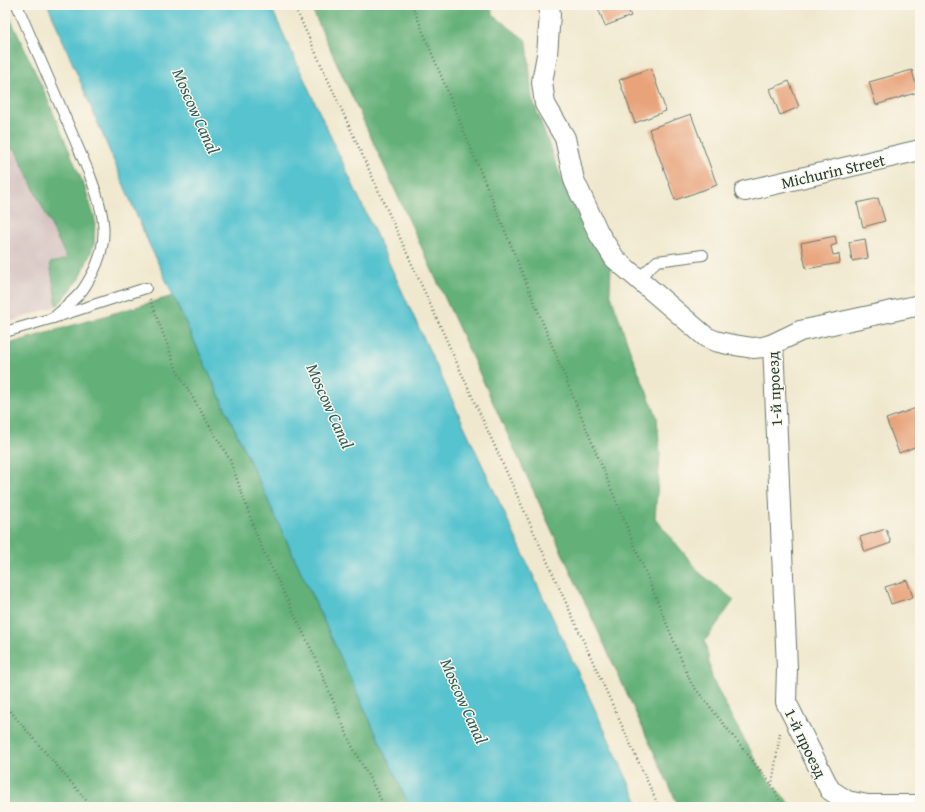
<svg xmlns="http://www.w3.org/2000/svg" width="925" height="812" font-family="'Gentium Book Plus',serif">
<rect width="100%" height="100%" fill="#fbf7ec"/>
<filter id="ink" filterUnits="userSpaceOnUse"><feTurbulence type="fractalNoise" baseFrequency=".025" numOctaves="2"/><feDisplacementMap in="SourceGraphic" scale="8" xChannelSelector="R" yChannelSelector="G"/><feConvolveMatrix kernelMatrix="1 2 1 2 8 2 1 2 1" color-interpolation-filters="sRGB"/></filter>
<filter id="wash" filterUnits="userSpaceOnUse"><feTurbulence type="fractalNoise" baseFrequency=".012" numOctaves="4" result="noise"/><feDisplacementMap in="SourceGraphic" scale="16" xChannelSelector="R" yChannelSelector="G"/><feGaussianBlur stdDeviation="0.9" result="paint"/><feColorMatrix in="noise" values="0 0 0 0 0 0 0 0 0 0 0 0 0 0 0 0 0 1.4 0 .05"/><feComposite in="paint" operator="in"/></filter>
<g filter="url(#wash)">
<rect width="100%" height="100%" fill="#f0e8ce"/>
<path fill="#d1bfbd" d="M5 148 7 151 15 149 67 259 50 263 57 306 5 323Z"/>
<g fill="#64b078" stroke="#427656">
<path d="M310 5H490L493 15 527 41 532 98 559 172 583 225 611 266 610 292 632 356 657 417 660 455 655 518 701 574 734 600 705 641 712 678 732 718 765 776 793 807H679Z"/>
<path d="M5 7 44 91 85 188 95 219 94 245 79 280 57 306 50 263 67 259 15 149 7 151 5 148Z"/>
<path d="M173 296 410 807H5V345Z"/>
</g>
<path fill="#57c3cf" stroke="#3b8082" d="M48 5H270L640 807H410L145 235Z"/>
<g id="blocks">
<g fill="#e8a37a">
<path d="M597 5H626L631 16 605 26Z"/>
<path d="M651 68 666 111 635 123 619 80Z"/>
<path d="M912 70 918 92 876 105 869 82Z"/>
<path d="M789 81 799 107 780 115 770 89Z"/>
<path d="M691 114 717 185 675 200 649 129Z"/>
<path d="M878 198 885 221 863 227 857 203Z"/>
<path d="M835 236 837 244 831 246 833 255 839 254 840 263 806 269 801 243Z"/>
<path d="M865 239 868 258 852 261 849 242Z"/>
<path d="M919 407 920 445 899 453 886 419Z"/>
<path d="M886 529 891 543 865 552 860 537Z"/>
<path d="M907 580 913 597 891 604 885 587Z"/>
</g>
</g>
</g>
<g filter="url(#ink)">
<use href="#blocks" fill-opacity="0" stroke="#68796a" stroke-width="1"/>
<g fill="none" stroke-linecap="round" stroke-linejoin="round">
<g stroke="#68796a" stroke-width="12">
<g id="service">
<path d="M17 5 89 173C104 212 112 240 90 278 87 283 84 289 80 293 72 302 62 310 53 318"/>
<path d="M638 279 657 261 703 255"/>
<path d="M5 332 53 318 146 288"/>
</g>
</g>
<g stroke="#68796a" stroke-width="22">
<g id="minor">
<path d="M549 5 550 14 547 55 542 82 545 104 565 138 574 180 599 234 615 259 706 337 715 341 728 344 753 348 763 347 773 344 800 331 920 305"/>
<path d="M745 191 920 150"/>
<path d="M773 344 787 668 786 702 830 790 847 801 868 805H918"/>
</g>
</g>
<g stroke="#68796a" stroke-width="2.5" stroke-dasharray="1 3" stroke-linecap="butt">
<path d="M294 5 659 807"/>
<path d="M412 5 691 683 772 785"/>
<path d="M150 299 177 371 230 460 260 544 314 655 351 744 385 807"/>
<path d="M5 705 92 807"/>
<path d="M780 733 772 785 783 807"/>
</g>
<use href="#service" stroke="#fff" stroke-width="10"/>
<use href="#minor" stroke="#fff" stroke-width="20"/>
</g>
</g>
<g text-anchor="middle" stroke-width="3" stroke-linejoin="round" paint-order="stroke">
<g font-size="16" fill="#1f3d34" stroke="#fbf7ec">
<text transform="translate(833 171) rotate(-13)" y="6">Michurin Street</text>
<text transform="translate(774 389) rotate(-93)" y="6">1-й проезд</text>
<text transform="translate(806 743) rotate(64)" y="6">1-й проезд</text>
</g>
<g font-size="17" font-style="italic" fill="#2d5e5b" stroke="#fbf7ec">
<text transform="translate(196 111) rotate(66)" y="6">Moscow Canal</text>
<text transform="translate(330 406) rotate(66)" y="6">Moscow Canal</text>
<text transform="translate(464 701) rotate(66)" y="6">Moscow Canal</text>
</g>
</g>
<rect width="925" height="812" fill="none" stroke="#fbf7ec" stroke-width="20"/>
</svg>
